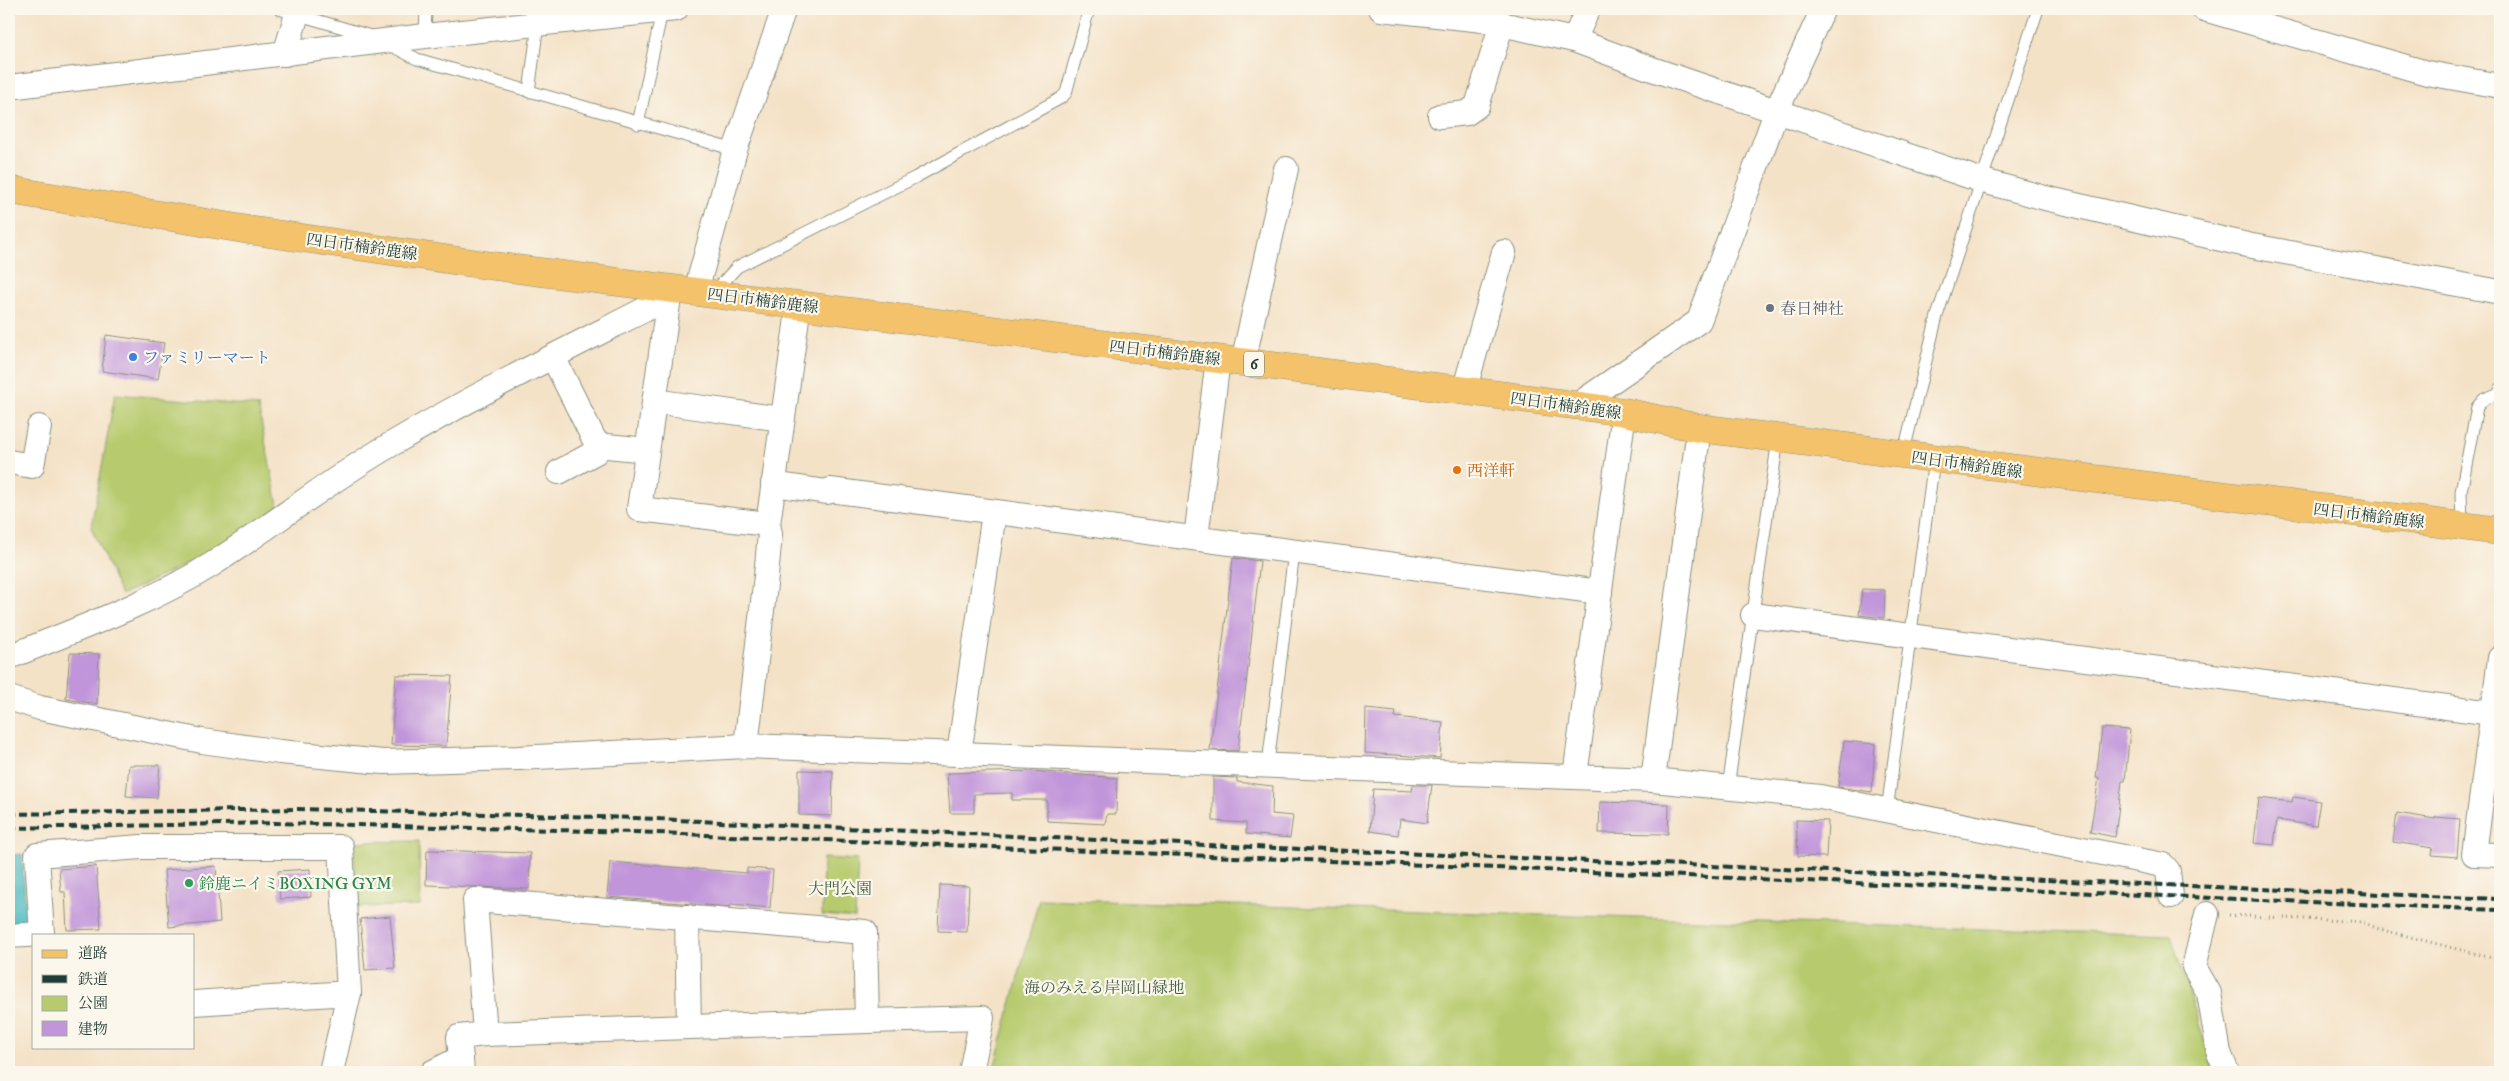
<svg xmlns="http://www.w3.org/2000/svg" width="2509" height="1081" font-family="'IM FELL Double Pica','Noto Serif JP',serif">
<rect width="100%" height="100%" fill="#fbf7ec"/>
<filter id="ink" filterUnits="userSpaceOnUse"><feTurbulence type="fractalNoise" baseFrequency=".02" numOctaves="2"/><feDisplacementMap in="SourceGraphic" scale="10" xChannelSelector="R" yChannelSelector="G"/><feConvolveMatrix kernelMatrix="1 2 1 2 8 2 1 2 1" color-interpolation-filters="sRGB"/></filter>
<filter id="wash" filterUnits="userSpaceOnUse"><feTurbulence type="fractalNoise" baseFrequency=".0096" numOctaves="4" result="noise"/><feDisplacementMap in="SourceGraphic" scale="20" xChannelSelector="R" yChannelSelector="G"/><feGaussianBlur stdDeviation="1.12" result="paint"/><feColorMatrix in="noise" values="0 0 0 0 0 0 0 0 0 0 0 0 0 0 0 0 0 1.4 0 .05"/><feComposite in="paint" operator="in"/></filter>
<g filter="url(#wash)">
<rect width="100%" height="100%" fill="#f4e2c7"/>
<g fill="#b7cb6e" stroke="#6b8451">
<path d="M115 394 258 406 279 510 226 546 121 595 91 527Z"/>
<path d="M419 841 420 906 356 907 354 842Z"/>
<path d="M823 858 858 860 855 918 822 915Z"/>
<path d="M1039 899 2171 935 2214 1072H993Z"/>
</g>
<path fill="#4bbac0" stroke="#357c7a" d="M22 854 27 926 9 928V855Z"/>
<g id="blocks">
<g fill="#c195da">
<path d="M106 335 164 343 158 379 102 371Z"/>
<path d="M1233 558 1260 561 1249 659 1238 751 1210 750Z"/>
<path d="M1862 589 1885 590 1884 618 1859 615Z"/>
<path d="M70 653 99 654 97 704 66 699Z"/>
<path d="M396 675 452 676 446 746 391 745Z"/>
<path d="M1366 709 1396 712 1395 717 1443 722 1440 758 1365 753Z"/>
<path d="M2102 728 2130 730 2125 781H2122L2115 837 2090 832 2099 778H2096Z"/>
<path d="M1844 741 1875 744 1872 792 1838 787Z"/>
<path d="M129 765H160L157 798 126 796Z"/>
<path d="M799 770 833 771 832 816 799 815Z"/>
<path d="M1032 771 1117 778 1116 814H1107L1105 824 1047 821V800H1012V793L974 794V813H950L947 773Z"/>
<path d="M1213 777 1237 778V782L1273 786 1272 814 1293 816 1290 838 1246 834V823L1213 821Z"/>
<path d="M1413 785H1432L1427 823 1400 819 1398 835 1370 831 1373 789 1412 791Z"/>
<path d="M2293 797 2320 801 2316 826 2277 820 2274 845 2254 843 2259 798 2292 802Z"/>
<path d="M1600 802 1669 804 1668 834 1599 833Z"/>
<path d="M2397 813 2435 819V817L2460 819 2457 857 2432 855 2433 848 2393 842Z"/>
<path d="M1796 820 1828 821 1826 857 1798 856Z"/>
<path d="M427 850 530 853 529 889 426 885Z"/>
<path d="M610 862 747 873V868L773 870 770 908 731 904 730 907 607 897Z"/>
<path d="M96 866 101 929 67 930 65 892H61L59 869Z"/>
<path d="M216 866 220 922 169 927 164 870Z"/>
<path d="M310 869 311 897 280 899 278 871Z"/>
<path d="M940 885 969 886 967 932 938 931Z"/>
<path d="M390 916 395 968 365 970 360 919Z"/>
</g>
</g>
</g>
<g filter="url(#ink)">
<use href="#blocks" fill-opacity="0" stroke="#8a907e" stroke-width="1"/>
<g fill="none" stroke-linecap="round" stroke-linejoin="round">
<g stroke="#8a907e" stroke-width="13">
<g id="service">
<path d="M279 9 374 37"/>
<path d="M425 36 426 9"/>
<path d="M388 44 417 59 735 150"/>
<path d="M529 92 538 24"/>
<path d="M638 124 662 11"/>
<path d="M714 292 737 267 916 177 1061 98 1066 93 1089 9"/>
<path d="M1903 455 1937 316 2038 9"/>
<path d="M2462 526 2461 492 2477 407 2484 399 2500 393V389"/>
<path d="M1268 764 1294 552"/>
<path d="M1728 788 1778 439"/>
<path d="M1887 811 1934 460"/>
</g>
</g>
<g stroke="#8a907e" stroke-width="26">
<g id="minor">
<path d="M1381 9 1483 20 1574 40 1652 69 1983 181 2045 198 2247 245 2500 292"/>
<path d="M2204 9 2427 73 2500 86"/>
<path d="M1574 40 1588 9"/>
<path d="M285 54 297 14"/>
<path d="M9 87 425 36 676 9"/>
<path d="M1440 116 1467 113 1477 106 1502 23"/>
<path d="M670 290 639 509 768 524"/>
<path d="M696 291 735 150 784 9"/>
<path d="M553 357 597 445 647 450"/>
<path d="M1243 362 1286 169"/>
<path d="M1464 391 1504 252"/>
<path d="M654 401 782 419"/>
<path d="M1576 406 1699 321 1777 110 1823 9"/>
<path d="M9 462 32 466 39 427"/>
<path d="M559 472 596 452 597 445"/>
<path d="M773 484 827 492 830 490 1600 592"/>
<path d="M1196 538 1218 359"/>
<path d="M1753 615 2492 713"/>
<path d="M9 657C75 630 151 603 211 565 272 526 328 481 390 445 480 392 574 346 667 298"/>
<path d="M2500 658 2474 854 2500 855"/>
<path d="M9 698 40 708 202 741 280 752 383 762 518 758 746 746 1653 780 1820 797 2163 865 2168 871 2171 896"/>
<path d="M746 746 766 576 770 534 768 524 799 304"/>
<path d="M959 754 994 513"/>
<path d="M1575 776 1624 412"/>
<path d="M1653 780 1699 428"/>
<path d="M2207 914 2194 967 2209 993 2219 1053 2227 1072"/>
<path d="M687 917 689 1027"/>
<path d="M42 935 37 855 141 847H341L349 993 331 1072"/>
<path d="M9 936 42 934"/>
<path d="M194 1003 349 993"/>
<path d="M867 1021 982 1018 971 1072"/>
<path d="M433 1072 461 1058"/>
<path d="M462 1072 459 1037 485 1034 867 1021 865 932 475 900 485 1034"/>
</g>
</g>
<g stroke="#8a907e" stroke-width="29">
<path id="primary" d="M9 190 255 231 486 265 1529 399 1624 412 1699 428 2500 531"/>
</g>
<path stroke="#8a907e" stroke-width="3" stroke-dasharray="1 4" stroke-linecap="butt" d="M2229 915 2362 922 2379 929 2500 960"/>
<use href="#service" stroke="#fff" stroke-width="11"/>
<use href="#minor" stroke="#fff" stroke-width="24"/>
<use href="#primary" stroke="#f3c26a" stroke-width="28"/>
<g stroke="#1f3d34" stroke-width="4" stroke-dasharray="8 4" stroke-linecap="butt">
<path d="M9 814 298 809 636 818 1159 843 2500 899"/>
<path d="M9 828 276 823 634 832 2500 910"/>
</g>
</g>
</g>
<circle fill="#6b7280" stroke="#fbf7ec" stroke-width="2" cx="1770" cy="308" r="5"/>
<circle fill="#3f7fe0" stroke="#fbf7ec" stroke-width="2" cx="133" cy="357" r="5"/>
<circle fill="#e8710a" stroke="#fbf7ec" stroke-width="2" cx="1457" cy="470" r="5"/>
<circle fill="#2e9e5b" stroke="#fbf7ec" stroke-width="2" cx="189" cy="883" r="5"/>
<g text-anchor="middle" stroke-width="4.5" stroke-linejoin="round" paint-order="stroke">
<rect fill="#fbf7ec" stroke="#61756b" stroke-width="1" x="1244" y="351.5" width="20" height="25" rx="4"/>
<g font-size="15" font-weight="bold" fill="#1f3d34">
<text x="1254" y="369">6</text>
</g>
<g font-size="16" fill="#1f3d34" stroke="#fbf7ec">
<text transform="translate(362 246) rotate(8)" y="6">四日市楠鈴鹿線</text>
<text transform="translate(763 300) rotate(7)" y="6">四日市楠鈴鹿線</text>
<text transform="translate(1165 352) rotate(7)" y="6">四日市楠鈴鹿線</text>
<text transform="translate(1566 405) rotate(8)" y="6">四日市楠鈴鹿線</text>
<text transform="translate(1967 464) rotate(8)" y="6">四日市楠鈴鹿線</text>
<text transform="translate(2369 515) rotate(7)" y="6">四日市楠鈴鹿線</text>
</g>
<g font-size="16" fill="#5b616d" stroke="#fbf7ec" text-anchor="start">
<text x="1780" y="314">春日神社</text>
</g>
<g font-size="16" fill="#366cbe" stroke="#fbf7ec" text-anchor="start">
<text x="143" y="363">ファミリーマート</text>
</g>
<g font-size="16" fill="#c56008" stroke="#fbf7ec" text-anchor="start">
<text x="1467" y="476">西洋軒</text>
</g>
<g font-size="16" fill="#27864d" stroke="#fbf7ec" text-anchor="start">
<text x="199" y="889">鈴鹿ニイミBOXING GYM</text>
</g>
<g font-size="16" fill="#456042" stroke="#fbf7ec">
<text x="840" y="894">大門公園</text>
<text x="1104" y="993">海のみえる岸岡山緑地</text>
</g>
</g>
<rect width="2509" height="1081" fill="none" stroke="#fbf7ec" stroke-width="30"/>
<rect x="32" y="934" width="162" height="115" fill="#fbf7ec" stroke="#a3ada2"/>
<rect x="42" y="950" width="25" height="8" fill="#f3c26a" stroke="#a3ada2"/>
<text x="78" y="958" font-size="15" fill="#1f3d34">道路</text>
<rect x="42" y="975" width="25" height="8" fill="#1f3d34" stroke="#a3ada2"/>
<text x="78" y="984" font-size="15" fill="#1f3d34">鉄道</text>
<rect x="42" y="996" width="25" height="15" fill="#b7cb6e" stroke="#a3ada2"/>
<text x="78" y="1008" font-size="15" fill="#1f3d34">公園</text>
<rect x="42" y="1021" width="25" height="15" fill="#c195da" stroke="#a3ada2"/>
<text x="78" y="1034" font-size="15" fill="#1f3d34">建物</text>
</svg>
